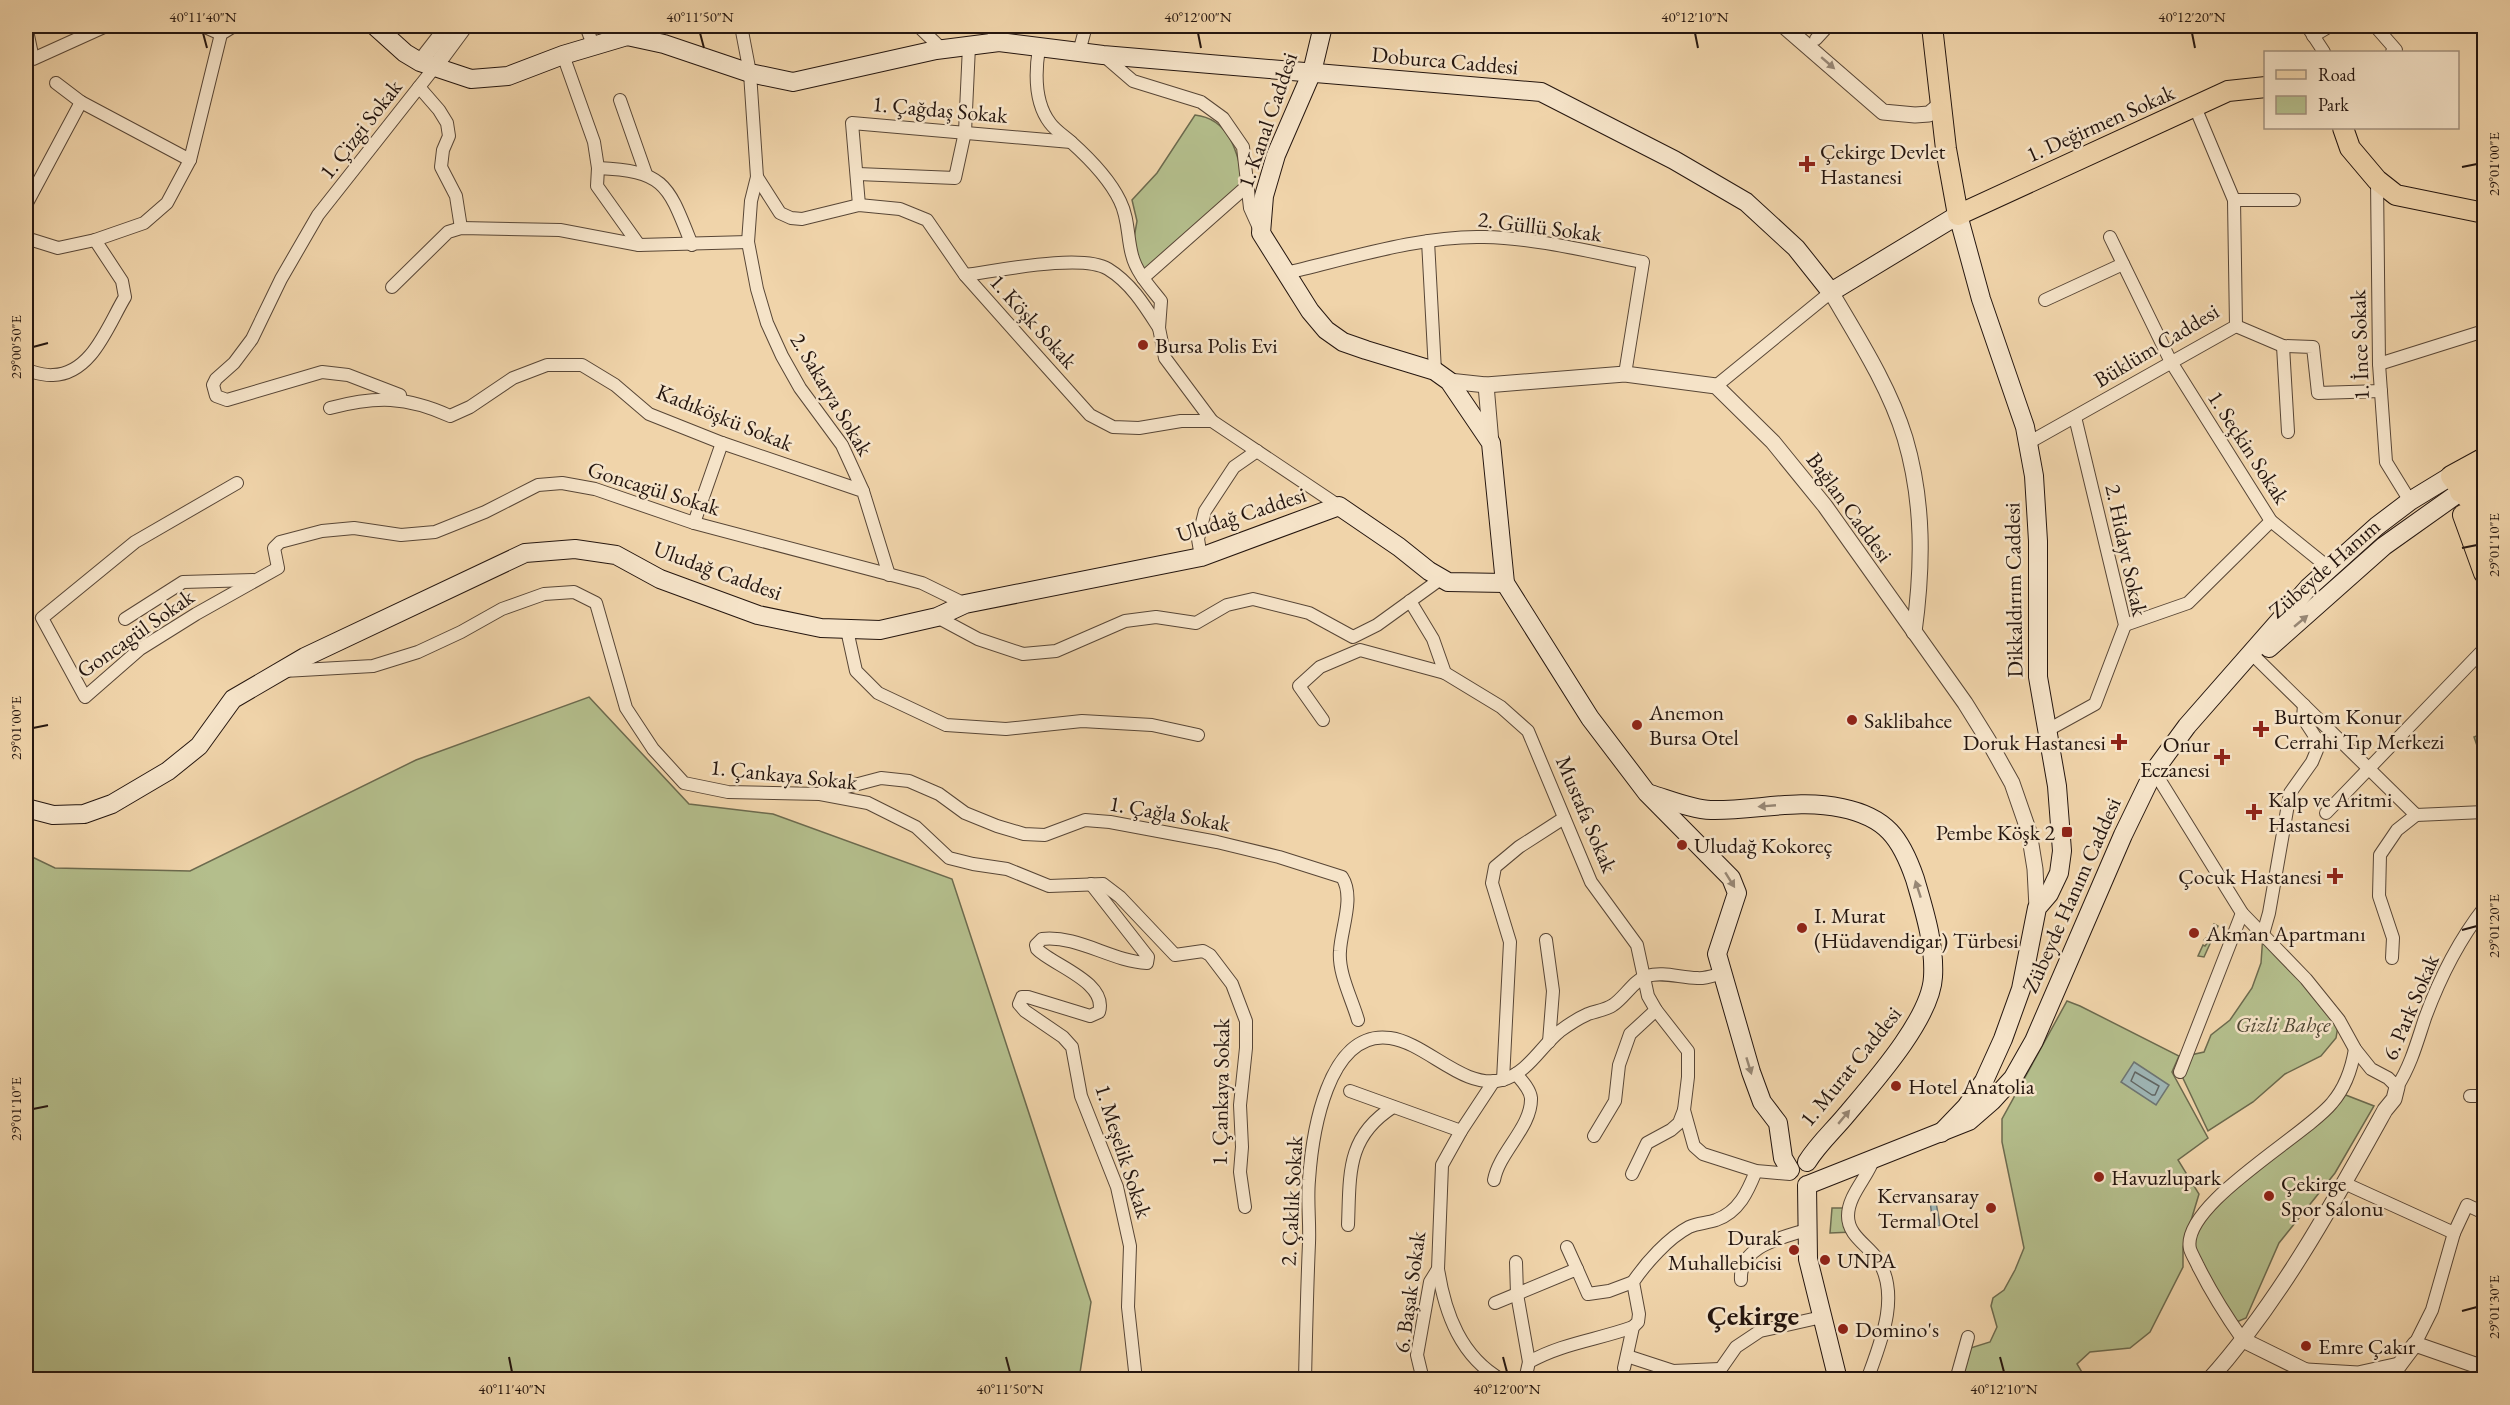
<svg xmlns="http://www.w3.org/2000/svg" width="2510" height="1405" font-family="'EB Garamond',serif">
<rect width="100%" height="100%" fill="#f0d4aa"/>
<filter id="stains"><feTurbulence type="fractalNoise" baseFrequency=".00333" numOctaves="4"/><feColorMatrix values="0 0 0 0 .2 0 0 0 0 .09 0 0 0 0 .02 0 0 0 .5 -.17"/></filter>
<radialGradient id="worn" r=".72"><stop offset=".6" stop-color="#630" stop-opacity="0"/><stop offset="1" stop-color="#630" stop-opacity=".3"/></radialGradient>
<g fill="#b4be8c" stroke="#6c6a4e" stroke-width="1.5">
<path d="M1195 115C1230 119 1237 152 1244 181L1145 271 1137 256 1134 238 1137 221 1132 200 1157 173Z"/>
<path d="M589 697 689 804 773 814 952 879 1091 1302 1079 1379H26V854L55 868 190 871 416 760Z"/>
<path d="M2484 733V766L2474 737Z"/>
<path d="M2214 924 2218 926 2204 957 2198 956 2203 945 2205 946 2208 942 2204 940 2206 938 2209 939 2212 934 2209 933Z"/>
<path d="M2263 934 2339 1020 2336 1038 2321 1056 2285 1074 2253 1102 2208 1131 2180 1072 2186 1056 2204 1052 2211 1035 2230 1020 2252 988 2261 963Z"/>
<path d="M2067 1001 2080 1006 2179 1056 2172 1072 2208 1138 2178 1160 2199 1194 2183 1247V1267L2150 1332 2130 1348 2090 1352 2077 1364 2086 1379 1956 1380 1964 1350 1990 1342 1997 1327 1991 1306 1993 1298 2004 1290 2015 1270 2024 1248 2002 1142V1119Z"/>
<path d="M2338 1092 2374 1106 2335 1173 2279 1243 2246 1318 2232 1324 2190 1249 2205 1209Z"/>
<path d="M1832 1208H1850L1853 1232 1830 1233Z"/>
</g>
<g fill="#9eb5b4" stroke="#6e7572" stroke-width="1.5">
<path d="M2134 1062 2169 1085 2156 1105 2121 1082Z"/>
<path d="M1933 1199 1936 1202 1940 1225 1936 1228 1933 1225 1930 1201Z"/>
</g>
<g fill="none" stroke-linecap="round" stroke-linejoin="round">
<path stroke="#626662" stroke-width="1.5" d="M2135 1072 2159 1086 2155 1095H2152L2131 1081Z"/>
<g stroke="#584636" stroke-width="14">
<g id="minor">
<path d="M26 26 33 59 106 26"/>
<path d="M203 26 221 34"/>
<path d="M586 26 593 45"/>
<path d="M741 26 750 73 757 177 751 201 748 242 757 289 767 323 782 356 800 388 842 445 863 491"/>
<path d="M918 26 943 50"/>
<path d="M990 26 999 42"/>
<path d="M2307 26 2324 52"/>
<path d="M2375 26 2396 50 2392 52"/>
<path d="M2313 36 2330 26"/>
<path d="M644 39 659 26"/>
<path d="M1816 39 1828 26"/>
<path d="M1039 48C1035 73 1034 102 1050 123 1055 130 1064 136 1071 142 1090 159 1109 178 1120 201 1129 219 1127 237 1132 255 1136 272 1150 287 1161 301L1159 328 1165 358 1212 421 1339 506"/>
<path d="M1079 52 1086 26"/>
<path d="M563 55 594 142 598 168 597 186 639 245"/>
<path d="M1104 56 1133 81 1201 102 1223 118 1243 147 1250 208 1259 228"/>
<path d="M56 83 81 102 190 160"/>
<path d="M419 87 439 110 447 123 449 136 443 150 441 167 456 196 461 228"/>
<path d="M620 100 646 174"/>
<path d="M598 168C666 171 668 185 692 245"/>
<path d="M858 174 955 178 965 132 969 46"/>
<path d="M757 177 780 213 791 218 802 219 859 205 900 209 927 220 965 275 1029 347 1090 415 1113 427 1139 428 1181 421H1212"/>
<path d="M2377 180 2379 364 2386 462 2410 501"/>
<path d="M2234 200H2294"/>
<path d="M26 205 81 102"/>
<path d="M859 205 852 123 1071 142"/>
<path d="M2110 237 2171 362 2271 521 2329 568"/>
<path d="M26 238 58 248 95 240 144 223 167 203 190 160 221 34 234 26"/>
<path d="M1428 241 1435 371"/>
<path d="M1286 273C1347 259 1422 235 1484 237 1537 238 1591 252 1643 262L1625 374"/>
<path d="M965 275C997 271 1082 253 1108 269 1131 283 1145 306 1159 328"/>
<path d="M1143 278 1247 186"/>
<path d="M392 287 448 232 461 228 560 230 639 245 748 242"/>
<path d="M2045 300 2123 264"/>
<path d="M2236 326 2283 346 2313 347 2318 393 2381 391"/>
<path d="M2283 346 2288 432"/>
<path d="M2379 364 2484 331"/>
<path d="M26 370C34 372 44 376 53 375 92 374 108 325 125 297L122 281 95 240"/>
<path d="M1716 386 1831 292"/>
<path d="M400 395 348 375 322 372 227 400 216 396 213 385 216 379 234 363 252 339 281 279 318 215 434 68"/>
<path d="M330 408C376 396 406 396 450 416L470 407 513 378 547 365H582L615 385 649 414 722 443 863 491 889 575"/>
<path d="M2028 443 2236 326 2234 200 2195 107"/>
<path d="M237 483 135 542 42 618 85 697 140 649 196 614 278 568 274 548 280 542 322 531 354 528 401 535 435 532 485 512 538 485 562 483 595 489 694 523 922 583 965 604"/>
<path d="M694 523 722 443"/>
<path d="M1201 557 1198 539 1205 511 1234 467 1257 451"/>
<path d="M1410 601 1433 639 1445 673 1501 707 1528 731 1591 882 1637 945 1648 996 1656 1010 1688 1051V1077L1684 1110 1694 1146 1703 1154 1756 1171 1790 1174"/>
<path d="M937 617 978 639 1023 654 1056 651 1125 621 1156 617 1196 623 1227 605 1253 599 1309 613 1353 637 1377 625 1442 578"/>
<path d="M125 619 183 582 253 580"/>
<path d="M2125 625 2188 603 2271 521"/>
<path d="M847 630 856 671 878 693 946 725 1006 729 1082 721 1152 725 1198 735"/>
<path d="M2256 658 2416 815 2484 812"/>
<path d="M284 671 373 666 418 652 461 632 502 609 544 594 574 592 596 603 626 708 653 749 684 783 728 792 820 794 868 803 916 827 949 858 973 864 1007 869 1049 886 1103 884 1120 897 1175 955 1203 951 1210 955 1232 984 1246 1021V1048L1240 1105 1242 1147 1240 1172 1245 1207"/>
<path d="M1323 720 1299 686 1320 667 1360 650 1445 673"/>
<path d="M2046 731 2095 704 2125 625 2075 417"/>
<path d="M2154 771 2242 913 2306 979 2339 1020 2355 1049 2371 1069 2388 1078 2397 1087C2411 1065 2417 1042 2425 1018 2439 980 2459 940 2484 908"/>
<path d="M824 793 881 778 909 781 939 794 965 813 997 826 1024 834 1045 835 1085 820 1110 822 1217 842 1279 857 1342 877C1355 897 1341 929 1340 951 1338 973 1352 999 1358 1020"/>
<path d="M2326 813 2484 649"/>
<path d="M1091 884 1148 957 1147 963C1111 961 1078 935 1042 939L1036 945 1037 949C1052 965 1108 982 1099 1012L1090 1016 1028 997H1022L1019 1004 1025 1011 1063 1037 1072 1047 1081 1096 1117 1187 1130 1246 1128 1307 1136 1380"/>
<path d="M2263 934 2269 913 2290 793 2312 762 2317 750 2316 738 2303 718 2304 705"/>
<path d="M1546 940 1553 991 1549 1042"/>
<path d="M2392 958 2393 938 2379 896 2380 855 2397 830 2416 815"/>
<path d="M2180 1072 2242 913"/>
<path d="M1503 1080 1510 942 1492 883 1495 867 1519 847 1564 818"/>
<path d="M1350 1091 1461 1131"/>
<path d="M2470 1096H2484"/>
<path d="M1594 1136 1615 1101 1619 1065 1630 1034 1656 1010"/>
<path d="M1632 1174 1647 1143 1671 1130 1679 1123 1684 1110"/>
<path d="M1494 1180C1499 1152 1532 1127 1531 1098 1530 1089 1522 1081 1516 1074"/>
<path d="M2344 1183 2454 1233 2467 1205 2484 1213"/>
<path d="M1348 1225C1350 1174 1346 1137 1393 1107"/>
<path d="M1567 1247 1577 1269"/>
<path d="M1516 1262 1517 1294 1529 1362"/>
<path d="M1438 1269C1445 1314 1461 1357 1502 1380"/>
<path d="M1741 1280C1739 1246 1781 1238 1806 1230"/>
<path d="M1495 1303 1577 1269 1588 1294 1609 1291 1633 1282"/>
<path d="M2243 1340C2226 1316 2211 1292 2198 1266 2196 1261 2192 1255 2190 1249 2180 1205 2305 1136 2332 1103 2345 1088 2352 1067 2355 1049"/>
<path d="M2415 1344 2432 1310 2454 1233"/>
<path d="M1627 1356 1673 1371 1720 1369"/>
<path d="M1624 1368 1633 1327 1638 1322 1639 1314 1633 1282C1646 1263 1668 1238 1689 1227 1697 1223 1708 1223 1716 1220 1739 1212 1748 1191 1756 1171"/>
<path d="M1305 1380C1306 1334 1307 1289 1309 1243 1310 1222 1307 1201 1309 1180 1312 1136 1327 1029 1390 1038 1427 1043 1463 1090 1502 1080 1528 1073 1541 1046 1560 1031 1568 1025 1579 1018 1588 1014 1596 1011 1606 1010 1613 1005 1624 998 1635 979 1647 976 1663 971 1681 978 1697 978 1705 979 1715 975 1723 973"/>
<path d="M1423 1380 1417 1355 1430 1282 1438 1269 1442 1165 1461 1131 1494 1081"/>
<path d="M1525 1380 1529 1362C1563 1343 1597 1340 1633 1327"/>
<path d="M1713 1380 1736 1347 1760 1331 1822 1317"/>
<path d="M1867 1380C1880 1344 1901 1296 1878 1260 1868 1245 1848 1236 1848 1216 1848 1195 1868 1177 1874 1158"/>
<path d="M1956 1380 1968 1337"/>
</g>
</g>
<g stroke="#584636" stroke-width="17">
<g id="tertiary">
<path d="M1784 26 1883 112 1915 115 1929 114 1941 104"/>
<path d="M420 62 448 26"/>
<path d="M434 68 465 26"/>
<path d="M1831 292C1858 338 1889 386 1905 438 1924 502 1923 566 1914 632"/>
<path d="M1449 381 1486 385 1625 374 1716 386 1773 442 1825 506 1965 703 1988 740 2012 783 2029 832 2035 869 2037 908"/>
<path d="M1486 385 1491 443"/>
<path d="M2243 1340 2314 1375"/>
<path d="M2307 1371 2358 1374 2399 1365"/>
<path d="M2209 1380C2280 1301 2334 1202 2385 1110L2394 1099 2397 1087"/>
<path d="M2388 1380 2415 1344 2484 1368"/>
</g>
</g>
<g stroke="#25160f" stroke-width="20">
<g id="secondary">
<path d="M375 26 405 53 420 62 471 79 508 76 563 55 627 36 664 44 750 73 793 82 936 50 999 42 1103 55 1541 92 1674 160 1746 202 1796 248 1831 292 1958 215 1981 299 2025 427 2034 476 2038 541V677L2057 786 2062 851 2059 873 2049 894 2037 908 2021 989 2003 1039 1984 1081 1966 1107 1941 1133"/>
<path d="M1323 26 1312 72 1276 155 1264 196 1261 233 1310 311 1326 330 1343 342 1366 350 1435 371 1449 381 1491 443 1505 583 1590 718 1647 793 1731 878 1737 893 1717 954 1751 1072 1762 1102 1778 1123 1783 1158 1790 1170"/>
<path d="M2269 648 2384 546 2460 492"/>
<path d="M1650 794C1667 799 1694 810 1711 810 1755 811 1798 798 1842 808 1886 817 1901 838 1915 879 1924 910 1935 944 1933 977 1931 1018 1874 1082 1847 1114 1834 1130 1818 1144 1807 1162"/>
<path d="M26 808 53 815 84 814 112 804 168 771 199 746 233 699 305 657 525 553 575 549 616 555 660 579 758 615 821 628 880 630 937 617 965 604 1201 557 1339 506 1399 547 1429 571 1448 582 1505 583"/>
<path d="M1810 1184 1969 1121 1992 1101 2013 1078 2034 1041 2123 835 2154 771 2187 726 2308 588 2377 526 2410 501 2451 476"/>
<path d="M1807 1185 1808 1259 1838 1380"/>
</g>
</g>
<g stroke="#25160f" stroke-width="22">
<g id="primary">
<path d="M1932 26 1946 149 1958 215 2228 91 2266 87"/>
<path d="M2343 128 2350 148 2377 180 2396 195 2484 213"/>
<path d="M2484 458 2451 476 2471 503 2484 533"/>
<path d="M2460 492 2484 479"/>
<path d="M2463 515 2484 573"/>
</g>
</g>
<use href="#minor" stroke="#f5e3c8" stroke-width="12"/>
<use href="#tertiary" stroke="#f5e3c8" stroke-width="15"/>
<use href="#secondary" stroke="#f5e3c8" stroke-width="18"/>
<use href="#primary" stroke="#f0d4aa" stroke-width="20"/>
</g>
<defs><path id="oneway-solid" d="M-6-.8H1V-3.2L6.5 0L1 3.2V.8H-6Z" transform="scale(1.5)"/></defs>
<g fill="#978775">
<use href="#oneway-solid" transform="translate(1828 63) rotate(41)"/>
<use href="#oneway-solid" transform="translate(2301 621) rotate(-40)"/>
<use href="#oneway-solid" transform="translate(1767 806) rotate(175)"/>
<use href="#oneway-solid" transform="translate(1730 880) rotate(58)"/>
<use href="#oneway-solid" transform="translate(1918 889) rotate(-108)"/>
<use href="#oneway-solid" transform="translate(1749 1066) rotate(73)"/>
<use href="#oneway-solid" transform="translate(1844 1117) rotate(-50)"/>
</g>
<path fill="none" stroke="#25160f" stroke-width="2" d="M203 33 207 48M700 33 704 48M1198 33 1201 48M1695 33 1698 48M2192 33 2195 48M2462 167 2477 164M33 347 48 343M2462 548 2477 545M33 728 48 725M2462 930 2477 926M33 1109 48 1106M2462 1311 2477 1307M509 1357 512 1372M1006 1357 1010 1372M1503 1357 1507 1372M2000 1357 2004 1372"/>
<g fill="#8f2418" stroke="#f5e3c8" stroke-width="2">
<path d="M1804 155h6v6h6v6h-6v6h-6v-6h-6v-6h6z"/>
<circle cx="1143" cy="345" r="6"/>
<circle cx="1852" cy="720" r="6"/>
<circle cx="1637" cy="725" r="6"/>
<path d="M2258 720h6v6h6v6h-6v6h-6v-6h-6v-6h6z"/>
<path d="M2116 733h6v6h6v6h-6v6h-6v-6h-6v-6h6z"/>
<path d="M2219 748h6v6h6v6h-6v6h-6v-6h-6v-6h6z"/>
<path d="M2251 803h6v6h6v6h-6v6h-6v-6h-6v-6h6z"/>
<rect x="2061" y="826" width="12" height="12" rx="3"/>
<circle cx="1682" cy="845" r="6"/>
<path d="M2332 867h6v6h6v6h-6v6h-6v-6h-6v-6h6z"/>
<circle cx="1802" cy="928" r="6"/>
<circle cx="2194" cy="933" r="6"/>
<circle cx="1896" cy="1086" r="6"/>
<circle cx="2099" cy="1177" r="6"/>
<circle cx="2269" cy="1196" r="6"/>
<circle cx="1991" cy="1208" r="6"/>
<circle cx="1794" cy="1250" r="6"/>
<circle cx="1825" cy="1260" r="6"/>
<circle cx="1843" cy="1329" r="6"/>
<circle cx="2306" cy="1346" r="6"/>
</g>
<g text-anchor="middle" stroke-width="5" stroke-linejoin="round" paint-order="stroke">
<g font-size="22" fill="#25160f" stroke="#f5e3c8">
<text transform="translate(1445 60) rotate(5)" y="8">Doburca Caddesi</text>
<text transform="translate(940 109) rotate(5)" y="8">1. Çağdaş Sokak</text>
<text transform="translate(1267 120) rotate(-71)" y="8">1. Kanal Caddesi</text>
<text transform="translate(2100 123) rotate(-24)" y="8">1. Değirmen Sokak</text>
<text transform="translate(360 129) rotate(-52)" y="8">1. Çizgi Sokak</text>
<text transform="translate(1540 226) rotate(7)" y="8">2. Güllü Sokak</text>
<text transform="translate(1034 321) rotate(48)" y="8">1. Köşk Sokak</text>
<text transform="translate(2156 345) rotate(-31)" y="8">Büklüm Caddesi</text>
<text transform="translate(2359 345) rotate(-92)" y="8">1. İnce Sokak</text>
<text transform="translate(832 394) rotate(59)" y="8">2. Sakarya Sokak</text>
<text transform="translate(725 417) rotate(22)" y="8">Kadıköşkü Sokak</text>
<text transform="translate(2249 447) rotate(57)" y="8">1. Seçkin Sokak</text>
<text transform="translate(654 488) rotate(17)" y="8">Goncagül Sokak</text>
<text transform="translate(1850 507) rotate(54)" y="8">Bağlan Caddesi</text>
<text transform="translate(1241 514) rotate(-18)" y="8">Uludağ Caddesi</text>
<text transform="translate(2127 550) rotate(78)" y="8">2. Hidayt Sokak</text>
<text transform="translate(2324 568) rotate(-41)" y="8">Zübeyde Hanım</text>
<text transform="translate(718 570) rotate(20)" y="8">Uludağ Caddesi</text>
<text transform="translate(2013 590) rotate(-91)" y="8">Dikkaldırım Caddesi</text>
<text transform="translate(135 633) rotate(-35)" y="8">Goncagül Sokak</text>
<text transform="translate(784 774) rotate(6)" y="8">1. Çankaya Sokak</text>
<text transform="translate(1170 813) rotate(10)" y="8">1. Çağla Sokak</text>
<text transform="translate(1587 814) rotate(67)" y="8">Mustafa Sokak</text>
<text transform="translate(2071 895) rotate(-66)" y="8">Zübeyde Hanım Caddesi</text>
<text transform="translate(2410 1007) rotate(-67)" y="8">6. Park Sokak</text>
<text transform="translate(1850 1066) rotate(-51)" y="8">1. Murat Caddesi</text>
<text transform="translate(1220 1092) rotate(-89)" y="8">1. Çankaya Sokak</text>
<text transform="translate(1124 1151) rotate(72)" y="8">1. Meşelik Sokak</text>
<text transform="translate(1291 1201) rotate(-87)" y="8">2. Çaklık Sokak</text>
<text transform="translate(1409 1292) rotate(-82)" y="8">6. Başak Sokak</text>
</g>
<g font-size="22" fill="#25160f" stroke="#f5e3c8" text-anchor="start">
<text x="1820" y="159">Çekirge Devlet<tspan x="1820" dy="25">Hastanesi</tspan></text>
<text x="1155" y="353">Bursa Polis Evi</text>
<text x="1649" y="720">Anemon<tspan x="1649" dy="25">Bursa Otel</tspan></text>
<text x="2274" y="724">Burtom Konur<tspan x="2274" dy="25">Cerrahi Tıp Merkezi</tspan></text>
<text x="1864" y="728">Saklibahce</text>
<text x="2106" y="750" text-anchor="end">Doruk Hastanesi</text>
<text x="2210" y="752" text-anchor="end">Onur<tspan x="2210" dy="25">Eczanesi</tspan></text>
<text x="2268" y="807">Kalp ve Aritmi<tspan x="2268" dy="25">Hastanesi</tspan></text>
<text x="2055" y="840" text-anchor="end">Pembe Köşk 2</text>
<text x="1694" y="853">Uludağ Kokoreç</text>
<text x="2322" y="884" text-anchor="end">Çocuk Hastanesi</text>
<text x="1814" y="923">I. Murat<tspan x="1814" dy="25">(Hüdavendigar) Türbesi</tspan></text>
<text x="2206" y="941">Akman Apartmanı</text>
<text x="1908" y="1094">Hotel Anatolia</text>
<text x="2111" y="1185">Havuzlupark</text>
<text x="2281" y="1191">Çekirge<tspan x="2281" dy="25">Spor Salonu</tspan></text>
<text x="1979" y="1203" text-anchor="end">Kervansaray<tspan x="1979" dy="25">Termal Otel</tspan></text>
<text x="1782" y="1245" text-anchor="end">Durak<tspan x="1782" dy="25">Muhallebicisi</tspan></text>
<text x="1837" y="1268">UNPA</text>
<text x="1855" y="1337">Domino's</text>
<text x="2318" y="1354">Emre Çakır</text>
</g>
<g font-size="22" font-style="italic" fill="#504834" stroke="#f5e3c8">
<text x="2283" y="1032">Gizli Bahçe</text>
</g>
<g font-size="28" font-weight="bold" fill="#25160f" stroke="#f5e3c8">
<text x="1753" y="1325">Çekirge</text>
</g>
</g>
<rect width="2510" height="1405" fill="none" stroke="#f0d4aa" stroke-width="66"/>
<rect x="2264" y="51" width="195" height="78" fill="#f5e3c8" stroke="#a2917e" stroke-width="1.5"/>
<rect x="2276" y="70" width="30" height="9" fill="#f0d4aa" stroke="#a2917e" stroke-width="1.5"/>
<text x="2318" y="81" font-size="18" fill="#25160f">Road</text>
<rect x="2276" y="96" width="30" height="18" fill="#b4be8c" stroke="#a2917e" stroke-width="1.5"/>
<text x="2318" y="111" font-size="18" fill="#25160f">Park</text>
<rect x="33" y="33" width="2444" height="1339" fill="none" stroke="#25160f" stroke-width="2"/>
<g font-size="15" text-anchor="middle" fill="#25160f">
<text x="203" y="22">40°11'40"N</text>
<text x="700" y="22">40°11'50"N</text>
<text x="1198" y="22">40°12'00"N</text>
<text x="1695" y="22">40°12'10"N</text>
<text x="2192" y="22">40°12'20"N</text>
<text transform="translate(2494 164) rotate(-90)" y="5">29°01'00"E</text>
<text transform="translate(16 347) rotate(-90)" y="5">29°00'50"E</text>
<text transform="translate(2494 545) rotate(-90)" y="5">29°01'10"E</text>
<text transform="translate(16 728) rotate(-90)" y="5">29°01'00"E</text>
<text transform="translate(2494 926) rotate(-90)" y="5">29°01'20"E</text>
<text transform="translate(16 1109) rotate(-90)" y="5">29°01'10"E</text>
<text transform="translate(2494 1307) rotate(-90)" y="5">29°01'30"E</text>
<text x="512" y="1394">40°11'40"N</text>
<text x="1010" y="1394">40°11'50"N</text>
<text x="1507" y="1394">40°12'00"N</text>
<text x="2004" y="1394">40°12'10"N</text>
</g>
<rect width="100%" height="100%" filter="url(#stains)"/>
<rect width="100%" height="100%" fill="url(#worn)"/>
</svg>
